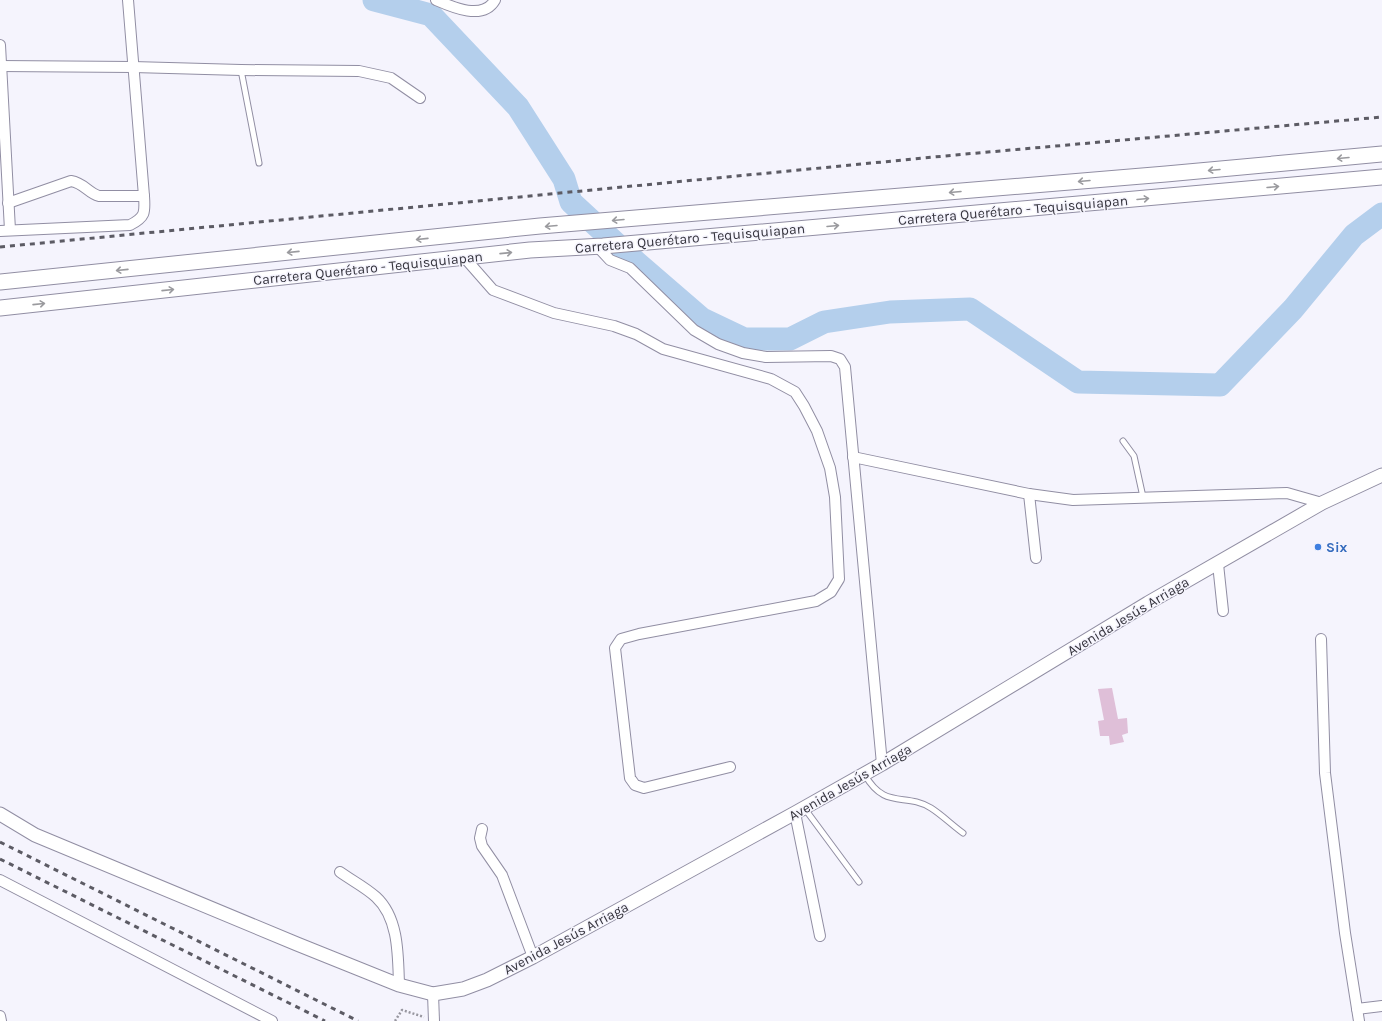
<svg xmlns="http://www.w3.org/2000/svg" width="1382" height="1021" font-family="Karla,sans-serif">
<rect width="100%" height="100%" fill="#f5f4fd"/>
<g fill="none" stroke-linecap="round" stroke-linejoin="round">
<path stroke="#b4cfec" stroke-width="23" d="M374 0 431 15 518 107 564 179 571 202 636 262 702 319 744 339H790L824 322 890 312 970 309 1078 382 1220 385 1293 309 1354 235 1382 214"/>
</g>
<path fill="#dfbfd8" d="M1112 688 1118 719 1127 718 1128 733 1122 735 1124 742 1110 745 1109 736H1100L1098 721 1104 720 1098 689Z"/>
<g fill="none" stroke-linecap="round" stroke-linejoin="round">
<g stroke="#918ea3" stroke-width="7">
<g id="service">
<path d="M241 70 259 163"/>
<path d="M1123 441 1134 456 1143 497"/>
<path d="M865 775C885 810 905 792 931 808 942 815 952 825 963 833"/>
<path d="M805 809 859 882"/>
</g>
</g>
<g stroke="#918ea3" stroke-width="12">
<g id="minor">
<path d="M436 0C452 7 483 21 495 0"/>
<path d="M0 45 10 230"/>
<path d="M0 66 133 67 241 70 359 71 391 78 420 98"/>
<path d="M8 203 71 181C84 183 88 193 99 196H144"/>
<path d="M0 231 130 225C146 217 145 212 144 196L128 0"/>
<path d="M597 246 610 260 630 268 694 330 718 344 743 353 766 357 831 356 840 359 845 367 882 764"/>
<path d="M464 257 493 290 554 313 614 326 636 334 663 349 771 379 795 392 804 406 817 431 830 468 835 497 839 579 831 592 816 601 639 634 621 639 615 648 630 778 635 785 644 788 730 767"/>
<path d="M853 457 1029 494 1073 500 1287 493 1322 503"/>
<path d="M1029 494 1036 558"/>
<path d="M1218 564 1223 611"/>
<path d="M1321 639 1325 773 1345 933 1359 1021"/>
<path d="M795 813 820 936"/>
<path d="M482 829 480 838 482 846 502 875 533 957"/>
<path d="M340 872C351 880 365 887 376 897 399 918 398 956 399 985"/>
<path d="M0 880 272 1021"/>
<path d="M433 994 434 1021"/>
<path d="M1357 1009 1382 1006"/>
<path d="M0 1016 1 1021"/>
</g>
</g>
<g stroke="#918ea3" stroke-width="15">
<path id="tertiary" d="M0 814 35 835 297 944 399 985 433 994 463 989 487 980 533 957 795 813 882 764 1148 603 1322 503 1382 475"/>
</g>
<g stroke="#918ea3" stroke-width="17">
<g id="secondary">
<path d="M0 282 540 226 1166 174 1382 154"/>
<path d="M0 308 530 250 603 246 1382 177"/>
</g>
</g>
<path stroke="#97969f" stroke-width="2.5" stroke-dasharray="2 2" stroke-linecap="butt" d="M395 1021 402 1010 424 1017"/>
<use href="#service" stroke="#fff" stroke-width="5"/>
<use href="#minor" stroke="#fff" stroke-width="10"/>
<use href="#tertiary" stroke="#fff" stroke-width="13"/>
<use href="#secondary" stroke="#fff" stroke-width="15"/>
<g stroke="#5c5b64" stroke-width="3" stroke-dasharray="5 5" stroke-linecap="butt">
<path d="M0 247 955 155 1382 117"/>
<path d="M0 842 358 1021"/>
<path d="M0 859 325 1021"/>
</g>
</g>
<defs><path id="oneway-shaft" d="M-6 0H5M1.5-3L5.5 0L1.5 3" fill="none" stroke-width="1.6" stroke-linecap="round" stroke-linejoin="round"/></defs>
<g stroke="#9a9a9e">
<use href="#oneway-shaft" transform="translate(1343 158) rotate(175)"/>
<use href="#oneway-shaft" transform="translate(1214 170) rotate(175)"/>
<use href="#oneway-shaft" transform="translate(1084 181) rotate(175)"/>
<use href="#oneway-shaft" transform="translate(1273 187) rotate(-5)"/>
<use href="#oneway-shaft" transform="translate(955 192) rotate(175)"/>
<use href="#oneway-shaft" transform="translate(1143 199) rotate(-5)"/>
<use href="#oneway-shaft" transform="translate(618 220) rotate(175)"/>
<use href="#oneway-shaft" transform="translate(551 226) rotate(175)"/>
<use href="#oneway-shaft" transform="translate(833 226) rotate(-5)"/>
<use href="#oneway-shaft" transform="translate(422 239) rotate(174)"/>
<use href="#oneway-shaft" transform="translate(293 252) rotate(174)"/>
<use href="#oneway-shaft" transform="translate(506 253) rotate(-6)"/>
<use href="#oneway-shaft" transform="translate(122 270) rotate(174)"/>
<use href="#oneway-shaft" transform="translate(168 290) rotate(-6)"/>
<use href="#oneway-shaft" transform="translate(39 304) rotate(-6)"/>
</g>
<circle fill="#3f7fe0" stroke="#f5f4fd" stroke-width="1.5" cx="1318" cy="547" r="4"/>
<g text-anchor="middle" stroke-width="3" stroke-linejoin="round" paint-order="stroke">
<g font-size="14" fill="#35343d" stroke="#f5f4fd">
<text transform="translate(1013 210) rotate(-5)" y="5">Carretera Querétaro - Tequisquiapan</text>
<text transform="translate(690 238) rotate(-5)" y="5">Carretera Querétaro - Tequisquiapan</text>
<text transform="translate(368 268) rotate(-6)" y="5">Carretera Querétaro - Tequisquiapan</text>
<text transform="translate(1128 616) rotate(-31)" y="5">Avenida Jesús Arriaga</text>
<text transform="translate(850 782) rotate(-30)" y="5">Avenida Jesús Arriaga</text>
<text transform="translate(566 938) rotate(-28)" y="5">Avenida Jesús Arriaga</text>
</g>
<g font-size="14" font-weight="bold" fill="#366cbe" stroke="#f5f4fd" text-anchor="start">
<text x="1326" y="552">Six</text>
</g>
</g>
</svg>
